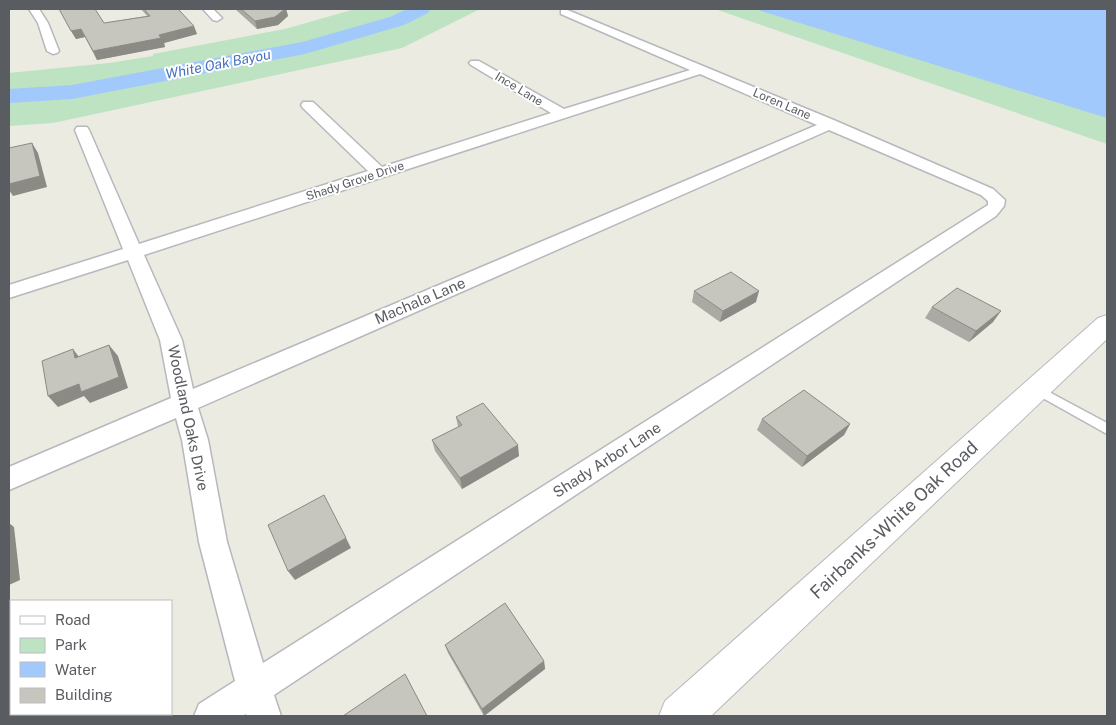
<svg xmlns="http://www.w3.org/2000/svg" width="1116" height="725" font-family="'Public Sans',sans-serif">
<rect width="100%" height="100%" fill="#ecebe1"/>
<g fill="#bde3c2">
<path d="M355 9H480L402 48 53 123 9 126V73L109 63 153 56V54L285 29Z"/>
<path d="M715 9H1107V144Z"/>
</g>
<path fill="#a1c9fc" d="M755 9H1107V118Z"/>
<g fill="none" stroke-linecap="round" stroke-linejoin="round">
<path fill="#a1c9fc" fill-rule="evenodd" d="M407 9H430L428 13 404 25 305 54 72 99 9 103V89L72 85 302 42 390 17Z"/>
<g stroke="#b6b8bd" stroke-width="3">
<path id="service" d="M1036 385 1107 423V434L1032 392 1030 389 1032 386Z"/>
</g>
<g stroke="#b6b8bd" stroke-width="3">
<g id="minor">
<path d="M29 9H39L48 23 59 51 57 53 53 54 47 51 38 23Z"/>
<path d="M203 9H213L222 18 217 21 213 20Z"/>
<path d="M565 9 836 121 993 189 1005 200 1004 206 996 216 274 695 281 716H247L246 714 242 716H194L199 704 235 681 199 542 182 440 176 418 9 490V467L171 398 160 340 128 260 9 298V285L123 249 75 130 77 127H87L89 130 139 244 368 171 303 108 301 105 303 102H313L382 167 551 113 471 65 469 63 471 61H479L564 109 690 70 561 14V10ZM700 74 817 125 193 389 182 340 144 255ZM829 130 981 195 988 201V205L263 663 227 542 208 440 198 408Z"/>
</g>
</g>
<g stroke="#b6b8bd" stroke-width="2">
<path id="tertiary" d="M1107 315V339L711 716H659L665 701 1098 318Z"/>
</g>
<use href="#service" fill="#fff" fill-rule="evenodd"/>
<use href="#minor" fill="#fff" fill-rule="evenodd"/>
<use href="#tertiary" fill="#fff" fill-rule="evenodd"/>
</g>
<g fill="#aaa9a3">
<path d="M59 9 104 23 147 16 141 9H178L197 34 164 43 165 47 97 60 85 37 76 39Z"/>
<path d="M235 9H286L288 16 278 25 257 29Z"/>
<path d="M694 291 756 302 720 322 692 302Z"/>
<path d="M932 307 993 322 969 342 925 318Z"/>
<path d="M456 417 519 456 462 489 435 451 432 440 458 427Z"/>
<path d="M762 419 850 424 844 435 802 467 757 430Z"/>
<path d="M445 645 544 661 545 669 484 716 448 653Z"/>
</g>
<g fill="#8b8a85">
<path d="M285 9H286L288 16 278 25 257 29 255 21Z"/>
<path d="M194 26 197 34 164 43 165 47 97 60 93 51 159 35Z"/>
<path d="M81 29 85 37 76 39 71 31Z"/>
<path d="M32 143 38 153 47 187 13 196 9 190V184Z"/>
<path d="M759 291 756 302 720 322 723 311Z"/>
<path d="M1001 311 993 322 969 342 976 331Z"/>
<path d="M109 345 118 356 128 388 90 403 84 396 58 407 48 396Z"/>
<path d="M73 349 82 361 75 358Z"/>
<path d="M850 424 844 435 802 467 807 456Z"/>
<path d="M518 445 519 456 462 489 460 478Z"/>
<path d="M9 523 14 527 20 580 9 585Z"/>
<path d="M346 538 351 548 295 580 288 571Z"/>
<path d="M544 661 545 669 484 716 482 709Z"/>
</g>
<g fill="#c6c5be" stroke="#8b8a85">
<path d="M59 9H95L104 23 150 16 144 9H178L194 26 159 35 161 38 93 51 81 29 71 31Z"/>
<path d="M241 9H285L275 17 255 21Z"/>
<path d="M32 143 40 176 9 184V148Z"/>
<path d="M731 272 759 291 723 311 694 291Z"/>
<path d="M957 288 1001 311 976 331 932 307Z"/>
<path d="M109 345 119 377 81 392 79 384 48 396 42 361 73 349 75 358Z"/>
<path d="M804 390 850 424 807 456 762 419Z"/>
<path d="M483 403 518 445 460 478 432 440 462 425 456 417Z"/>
<path d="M324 495 346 538 288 571 268 525Z"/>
<path d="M505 603 544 661 482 709 445 645Z"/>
<path d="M405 674 427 716H343Z"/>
</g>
<g text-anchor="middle" stroke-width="4" stroke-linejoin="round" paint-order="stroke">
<g font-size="12" fill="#595c61" stroke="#fff">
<text transform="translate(519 89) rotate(31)" y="4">Ince Lane</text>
<text transform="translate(782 104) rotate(23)" y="4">Loren Lane</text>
<text transform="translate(355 181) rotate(-18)" y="4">Shady Grove Drive</text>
</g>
<g font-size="14" font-style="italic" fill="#4571be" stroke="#fff">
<text transform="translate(218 64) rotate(-11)" y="5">White Oak Bayou</text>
</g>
<g font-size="15" fill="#595c61" stroke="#fff">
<text transform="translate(420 301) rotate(-23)" y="5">Machala Lane</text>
<text transform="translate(188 418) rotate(78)" y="5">Woodland Oaks Drive</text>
<text transform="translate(607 460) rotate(-33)" y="5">Shady Arbor Lane</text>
</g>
<g font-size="18" fill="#595c61" stroke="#fff">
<text transform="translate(894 520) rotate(-43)" y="6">Fairbanks-White Oak Road</text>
</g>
</g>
<rect width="1116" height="725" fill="none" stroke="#595c61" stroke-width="20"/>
<rect x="10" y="600" width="162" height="115" fill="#ffffff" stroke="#bdbec0"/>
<rect x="20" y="616" width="25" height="8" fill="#ffffff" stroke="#bdbec0"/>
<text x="55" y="625" font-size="15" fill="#595c61">Road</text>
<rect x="20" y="638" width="25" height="15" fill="#bde3c2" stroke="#bdbec0"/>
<text x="55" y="650" font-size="15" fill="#595c61">Park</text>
<rect x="20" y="662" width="25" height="15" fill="#a1c9fc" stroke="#bdbec0"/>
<text x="55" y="675" font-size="15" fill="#595c61">Water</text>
<rect x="20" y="688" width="25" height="15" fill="#c6c5be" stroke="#bdbec0"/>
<text x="55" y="700" font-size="15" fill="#595c61">Building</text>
</svg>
